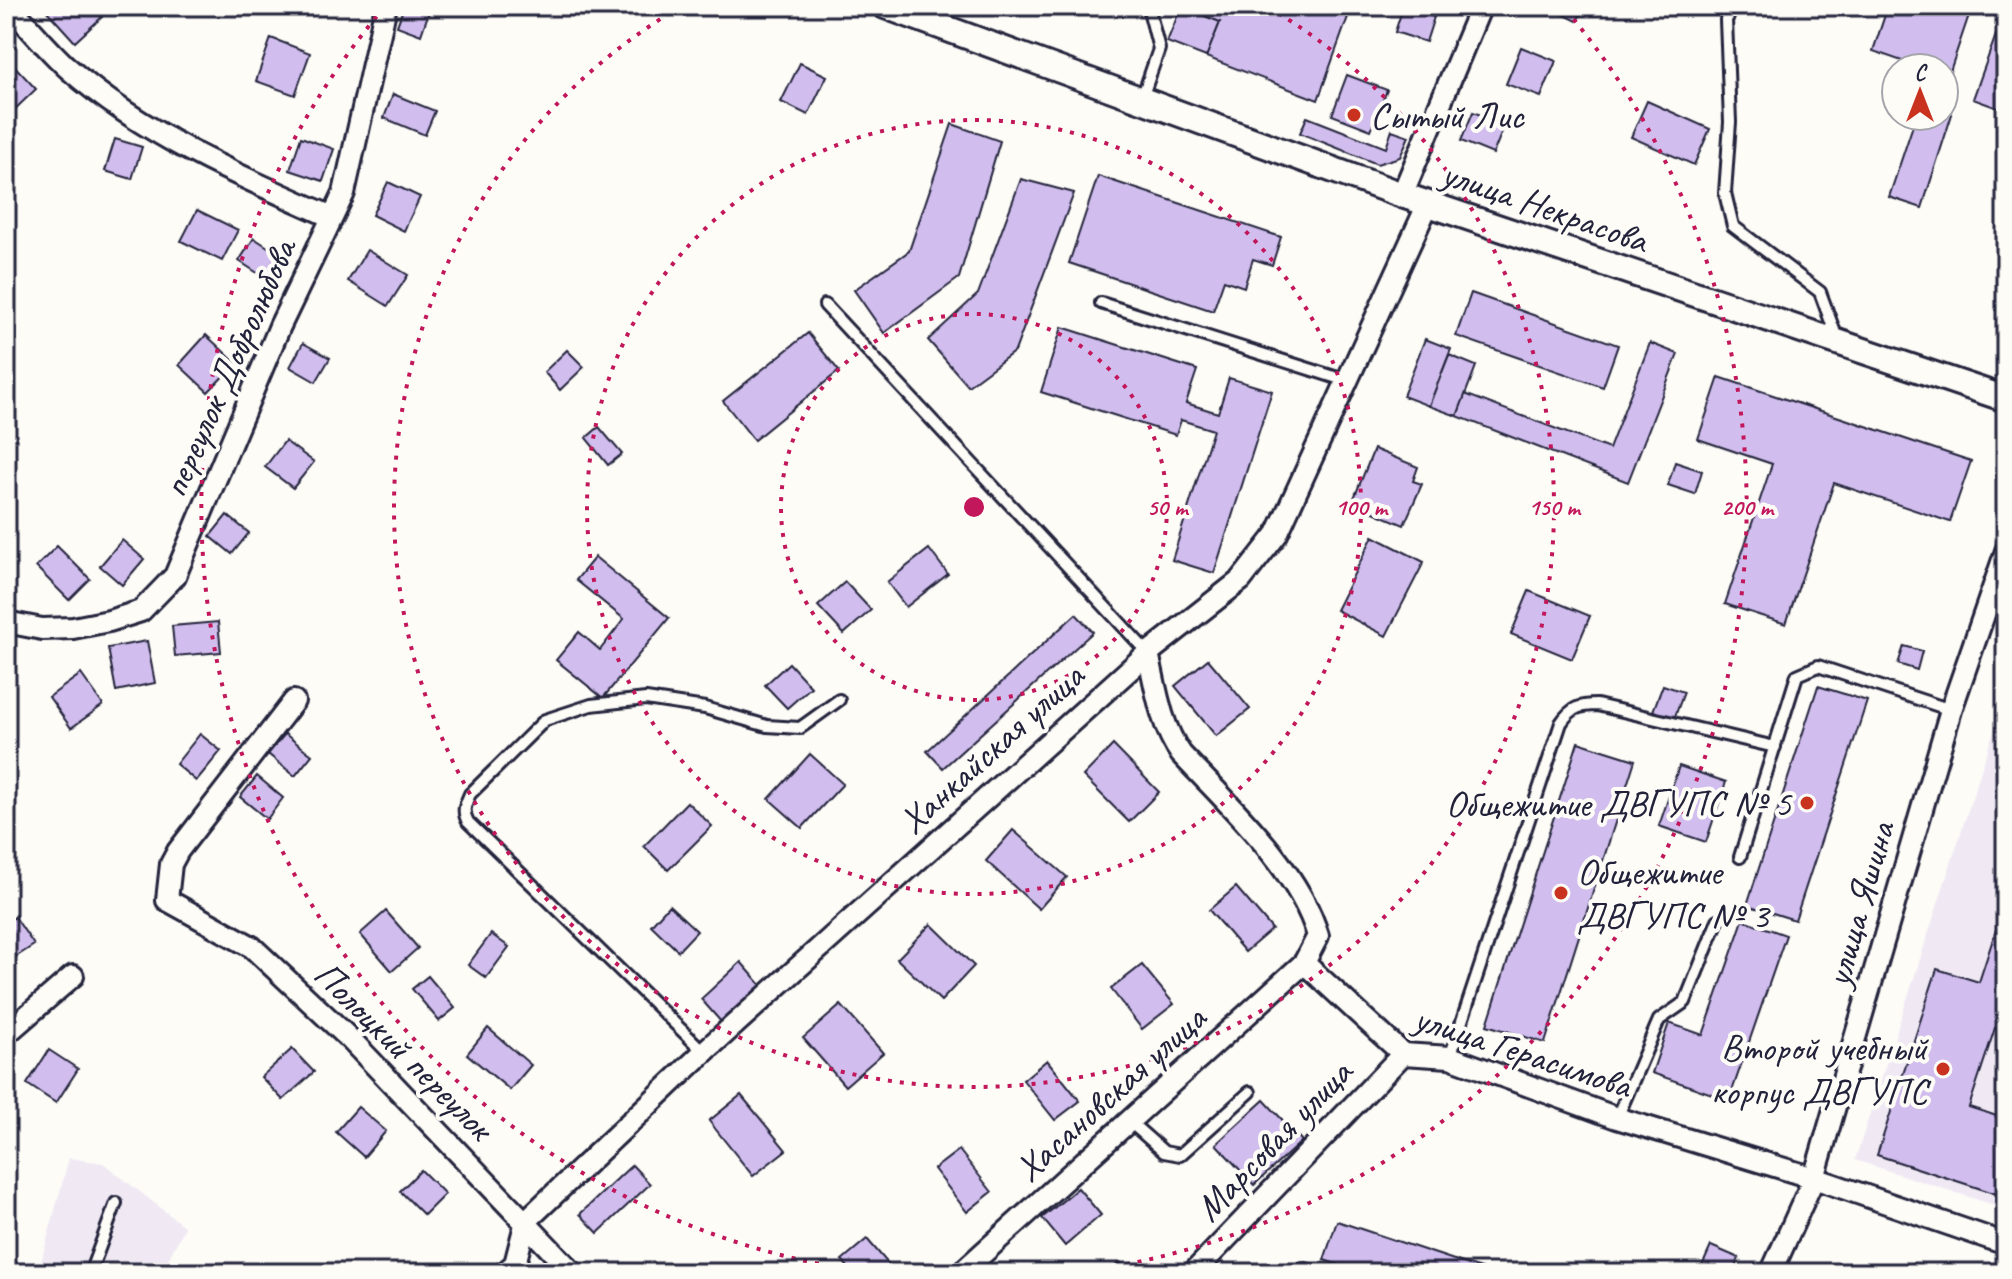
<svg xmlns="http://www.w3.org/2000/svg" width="2012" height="1279" font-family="Caveat,sans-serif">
<rect width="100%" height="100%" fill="#fdfcf7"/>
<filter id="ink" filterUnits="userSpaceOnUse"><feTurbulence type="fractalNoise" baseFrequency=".0125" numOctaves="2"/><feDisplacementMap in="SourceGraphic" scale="16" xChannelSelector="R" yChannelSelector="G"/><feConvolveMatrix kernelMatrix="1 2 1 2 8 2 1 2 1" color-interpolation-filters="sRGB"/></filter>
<g filter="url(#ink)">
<g fill="#f0e9f4">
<path d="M2006 693V1209L1855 1160Z"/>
<path d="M69 1158 103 1163 185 1227 161 1273H38Z"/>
</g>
<g fill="#d1beee" stroke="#22223b" stroke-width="2">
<path d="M50 6H92L102 17 75 42 46 10Z"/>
<path d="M404 6H431L421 35 397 26Z"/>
<path d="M985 6H1016L1012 17Z"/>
<path d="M1180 6H1332L1349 14 1318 100 1206 57 1220 22Z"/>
<path d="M1546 6H1585L1577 21Z"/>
<path d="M1888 6H1972L1948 77 1944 75V68H1922L1873 51Z"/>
<path d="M1181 7 1220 22 1206 57 1167 42Z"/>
<path d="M1403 7 1434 17 1426 42 1395 32Z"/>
<path d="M2006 7V111L1973 99Z"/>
<path d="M271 38 310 53 295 95 256 81Z"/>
<path d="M1521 47 1556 61 1541 97 1506 84Z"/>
<path d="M9 60 36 89 9 115 6 112V62Z"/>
<path d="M800 63 827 76 808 115 781 102Z"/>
<path d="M1347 75 1387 90 1371 130 1332 115Z"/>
<path d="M393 94 435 111 425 135 384 118Z"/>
<path d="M1647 101 1710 129 1694 165 1631 137Z"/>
<path d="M1944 111 1952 114 1922 208 1889 197 1916 116H1944Z"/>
<path d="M1473 112 1505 124 1493 154 1461 141Z"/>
<path d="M1307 117 1386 148 1392 130 1409 136 1400 157 1377 164 1300 133Z"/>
<path d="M952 124 1000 141 959 278 884 333 854 290 909 251Z"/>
<path d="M301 137 334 149 323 181 290 170Z"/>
<path d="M115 139 142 147 132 179 105 171Z"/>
<path d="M1098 176 1281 237 1272 265 1253 259 1244 287 1224 280 1213 311 1069 263Z"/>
<path d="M1021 179 1074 193 1015 351 968 386 928 340 978 294Z"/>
<path d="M388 182 420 197 404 231 372 215Z"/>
<path d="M197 210 238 230 222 261 181 241Z"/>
<path d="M254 238 288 260 273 283 239 261Z"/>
<path d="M367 250 408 275 388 306 348 281Z"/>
<path d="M1471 293 1618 345 1603 387 1456 336Z"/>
<path d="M1062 327 1197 370 1186 403 1218 413 1229 378 1272 391 1214 573 1172 560 1213 430 1181 420 1176 435 1041 392Z"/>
<path d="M808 333 839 371 754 440 723 401Z"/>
<path d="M206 335 236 363 208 392 179 365Z"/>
<path d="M1425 339 1451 349 1429 406 1403 396Z"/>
<path d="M303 343 330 358 316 382 290 367Z"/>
<path d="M1650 343 1678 354 1628 482 1457 416 1465 394 1609 449Z"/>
<path d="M567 350 584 367 560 390 544 372Z"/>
<path d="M1449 355 1476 366 1457 416 1429 406Z"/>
<path d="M1719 377 1971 461 1950 522 1834 483 1786 624 1725 604 1772 464 1698 439Z"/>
<path d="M599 427 622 454 608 465 586 438Z"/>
<path d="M285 441 314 462 293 488 265 467Z"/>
<path d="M1374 449 1418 467 1413 481 1422 484 1404 525 1352 503Z"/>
<path d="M1675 462 1702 471 1695 494 1668 485Z"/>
<path d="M227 515 249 533 232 554 210 536Z"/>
<path d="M1373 536 1424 562 1386 636 1336 610Z"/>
<path d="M122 540 144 559 122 585 100 566Z"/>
<path d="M57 546 90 579 69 600 36 567Z"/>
<path d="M929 549 948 574 906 607 887 582Z"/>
<path d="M595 557 669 618 603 698 556 660 579 632 600 650 624 619 576 580Z"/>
<path d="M845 582 871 610 844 634 818 606Z"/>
<path d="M1529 591 1590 616 1572 659 1511 634Z"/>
<path d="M1076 614 1093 632 943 768 927 751Z"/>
<path d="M218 622 221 652 175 656 172 626Z"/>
<path d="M147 641 155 683 116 691 108 648Z"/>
<path d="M1904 646 1922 651 1917 670 1898 664Z"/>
<path d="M1208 659 1250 709 1216 736 1175 686Z"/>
<path d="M789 663 811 687 787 708 765 685Z"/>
<path d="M81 674 103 705 71 728 49 697Z"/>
<path d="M1663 685 1684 692 1674 719 1653 711Z"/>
<path d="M1818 686 1867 701 1795 920 1747 905Z"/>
<path d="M200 734 221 751 196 781 176 764Z"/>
<path d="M285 734 312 755 295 776 268 754Z"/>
<path d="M1578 742 1635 760 1545 1043 1487 1025Z"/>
<path d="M1113 745 1159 792 1129 822 1083 776Z"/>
<path d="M810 754 843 784 802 828 769 799Z"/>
<path d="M1679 766 1726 782 1706 842 1659 826Z"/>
<path d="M257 776 283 798 267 819 240 797Z"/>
<path d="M687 802 712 826 668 870 644 846Z"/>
<path d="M1013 830 1067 877 1039 909 986 861Z"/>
<path d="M1236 887 1272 929 1245 952 1209 910Z"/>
<path d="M2006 899V1031L1995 1028 1969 1107 2006 1119V1197L1877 1155 1937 969 1979 982Z"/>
<path d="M669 905 697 931 678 951 651 925Z"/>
<path d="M386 911 418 948 392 971 360 934Z"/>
<path d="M15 917 34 945 11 960 6 953V923Z"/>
<path d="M1743 920 1786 935 1729 1100 1652 1073 1669 1023 1703 1035Z"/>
<path d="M931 924 974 966 941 1001 897 959Z"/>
<path d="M491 934 509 947 486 978 468 965Z"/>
<path d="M741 962 762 986 722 1023 701 999Z"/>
<path d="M1142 965 1174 1004 1142 1029 1111 989Z"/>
<path d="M428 976 455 1008 439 1021 412 989Z"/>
<path d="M841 1005 883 1053 845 1086 803 1038Z"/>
<path d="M488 1028 531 1065 510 1090 467 1054Z"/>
<path d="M292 1049 314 1072 283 1100 261 1077Z"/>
<path d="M49 1050 78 1069 56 1103 27 1084Z"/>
<path d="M1047 1060 1080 1101 1055 1120 1023 1080Z"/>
<path d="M741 1095 786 1150 753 1176 709 1121Z"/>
<path d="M1264 1100 1302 1141 1254 1185 1216 1144Z"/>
<path d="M358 1107 386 1131 364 1157 336 1132Z"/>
<path d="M959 1150 992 1192 967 1212 934 1169Z"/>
<path d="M632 1165 650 1184 598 1233 580 1214Z"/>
<path d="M421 1170 445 1194 424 1215 400 1191Z"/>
<path d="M1078 1188 1101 1215 1065 1246 1042 1218Z"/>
<path d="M1337 1221 1493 1273H1363L1324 1260Z"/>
<path d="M867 1239 896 1273H853L842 1260Z"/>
<path d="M1711 1246 1739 1258 1733 1273H1699Z"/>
<path d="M1120 1262 1130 1273H1107Z"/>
<path d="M1306 1262 1317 1265 1322 1273H1286L1298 1263Z"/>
</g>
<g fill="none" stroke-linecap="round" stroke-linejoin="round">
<g stroke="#22223b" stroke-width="16">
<g id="service">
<path d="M1734 6 1726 20 1730 122 1725 193 1733 226 1820 292 1838 341"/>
<path d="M1142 98 1159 49 1150 14"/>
<path d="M1101 303 1347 381"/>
<path d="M825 305 1148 653"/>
<path d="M1740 857 1797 675 1818 666 1951 710"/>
<path d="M704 1052 468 822C462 811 465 805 470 794L545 720 591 705 646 699 705 708 767 726 800 728 839 700"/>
<path d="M1450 1057 1561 723C1571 708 1579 705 1597 705L1775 747"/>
<path d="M1617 1118 1659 1020 1685 1002 1718 920"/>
<path d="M1129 1121 1164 1152 1180 1155 1250 1092"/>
<path d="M90 1273 116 1203"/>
</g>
</g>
<g stroke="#22223b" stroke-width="26">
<g id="minor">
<path d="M10 6C29 27 48 50 69 69 145 136 241 177 332 217"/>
<path d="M1402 195 1481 6"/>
<path d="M6 622 42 629 73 628 109 621 141 611 175 576 280 326 344 193 386 6"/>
<path d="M1148 653C1156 688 1160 724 1181 754 1228 804 1299 869 1318 936L1304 963 1403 1054 1450 1057 1617 1118 1814 1178 2006 1244"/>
<path d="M294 701 178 851 171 864 167 900 252 947 350 1039 573 1273"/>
<path d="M6 1034 73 976"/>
<path d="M504 1273 515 1264 526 1221 704 1052 1148 653 1241 580 1277 534 1428 204"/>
<path d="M961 1273 1304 963"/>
<path d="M1193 1273 1403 1054"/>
<path d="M1771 1273 1814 1178 1951 710 2006 551"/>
</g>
</g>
<g stroke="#22223b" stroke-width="30">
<path id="tertiary" d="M885 6 1402 195 2006 399"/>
</g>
<use href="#service" stroke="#fdfcf7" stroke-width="10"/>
<use href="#minor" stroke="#fdfcf7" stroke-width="20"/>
<use href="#tertiary" stroke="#fdfcf7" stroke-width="24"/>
</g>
</g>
<g fill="none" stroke="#c2185b" stroke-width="4" stroke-dasharray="4 8">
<circle cx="974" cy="507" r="193"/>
<circle cx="974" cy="507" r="387"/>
<path d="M1268 7A580 580 0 1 1 680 7"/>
<path d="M866 1272A773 773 0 0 1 382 10M1566 10A773 773 0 0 1 1082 1272"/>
</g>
<g fill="#c8321e" stroke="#fdfcf7" stroke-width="3">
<circle cx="1354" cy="115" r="8"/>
<circle cx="1807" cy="803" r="8"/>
<circle cx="1561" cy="893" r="8"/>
<circle cx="1943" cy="1069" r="8"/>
</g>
<g text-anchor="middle" stroke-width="8" stroke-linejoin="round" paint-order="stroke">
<g font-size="38" fill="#22223b" stroke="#fdfcf7" text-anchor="start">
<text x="1370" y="128">Сытый Лис</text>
<text x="1791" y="816" text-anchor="end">Общежитие ДВГУПС № 5</text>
<text x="1577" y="884">Общежитие<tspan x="1577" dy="44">ДВГУПС № 3</tspan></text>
<text x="1927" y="1060" text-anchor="end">Второй учебный<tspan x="1927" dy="44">корпус ДВГУПС</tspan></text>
</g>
<g font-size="38" fill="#22223b" stroke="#fdfcf7">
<text transform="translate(1545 206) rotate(19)" y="13">улица Некрасова</text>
<text transform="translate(228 368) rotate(-66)" y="13">переулок Добролюбова</text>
<text transform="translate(991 748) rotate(-42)" y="13">Ханкайская улица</text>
<text transform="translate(1859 904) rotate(-74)" y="13">улица Яшина</text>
<text transform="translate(404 1050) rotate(45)" y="13">Полоцкий переулок</text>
<text transform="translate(1523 1051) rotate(18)" y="13">улица Герасимова</text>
<text transform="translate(1110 1093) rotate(-42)" y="13">Хасановская улица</text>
<text transform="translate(1273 1140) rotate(-46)" y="13">Марсовая улица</text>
</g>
</g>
<circle cx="974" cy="507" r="12" fill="#c2185b" stroke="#fdfcf7" stroke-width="4"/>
<g font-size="24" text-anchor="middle" font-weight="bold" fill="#c2185b" stroke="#fdfcf7" stroke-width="8" stroke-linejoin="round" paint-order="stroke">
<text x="1167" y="515">50 m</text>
<text x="1361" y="515">100 m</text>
<text x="1554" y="515">150 m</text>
<text x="1747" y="515">200 m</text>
</g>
<rect width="2012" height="1279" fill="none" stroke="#fdfcf7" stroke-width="32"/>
<rect x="16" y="16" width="1980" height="1247" fill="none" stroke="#22223b" stroke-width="3" filter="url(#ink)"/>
<g transform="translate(1920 92)"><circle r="38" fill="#fdfcf7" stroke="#a5a5ac" stroke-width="2"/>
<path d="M0-6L14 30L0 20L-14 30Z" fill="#c8321e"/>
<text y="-12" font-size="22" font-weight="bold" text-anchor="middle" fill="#22223b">С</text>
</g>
</svg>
